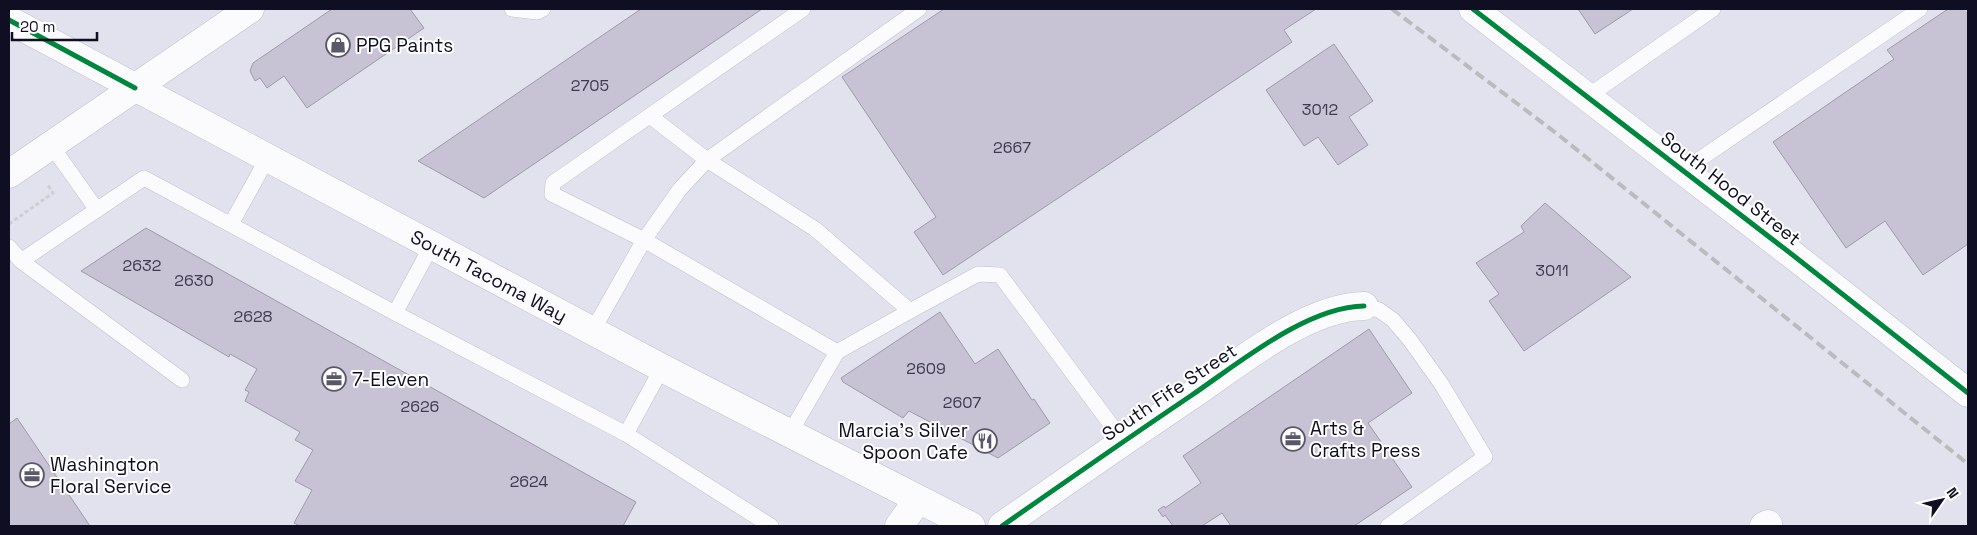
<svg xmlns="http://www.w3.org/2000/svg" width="1977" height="535" font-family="'Space Grotesk',sans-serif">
<rect width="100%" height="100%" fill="#e2e2ef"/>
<g fill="#c8c2d5" stroke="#9e9aaa">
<path d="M332 9H410L424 28 307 108 284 76 267 88 260 78 255 81 250 71 253 63Z"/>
<path d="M641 9H762L484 198 418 161Z"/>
<path d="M944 9H1316L1284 30 1292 42 943 275 914 232 936 217 842 77Z"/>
<path d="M1578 9H1633L1595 34Z"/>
<path d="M1948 9H1968V244L1923 275 1885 221 1846 248 1773 142 1894 59 1887 50Z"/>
<path d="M1334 44 1373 101 1349 117 1368 145 1338 165 1318 137 1304 146 1266 90Z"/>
<path d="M1545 203 1631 277 1524 351 1489 301 1499 294 1476 263 1524 232 1521 226Z"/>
<path d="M146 228 636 502 623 526H300L294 523 312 490 295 481 313 450 295 440 300 432 245 401 249 392 245 390 257 369 230 354 229 357 81 271Z"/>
<path d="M940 312 975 364 998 349 1032 400 1034 399 1050 423 998 458 909 411 903 418 843 382 841 378Z"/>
<path d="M1369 329 1412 393 1368 423 1412 487 1354 526H1231L1222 513 1202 526H1173L1165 515 1163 517 1158 510 1164 506 1165 508 1201 483 1183 456Z"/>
<path d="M17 418 90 526H9V424Z"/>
</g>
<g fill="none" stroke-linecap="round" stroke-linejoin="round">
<g stroke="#bfc0d1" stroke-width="16">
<g id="service">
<path d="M512 9 537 12 543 9"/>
<path d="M803 9 553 183 552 194 644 240 837 352"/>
<path d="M1587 97 1713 9"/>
<path d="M650 116 707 160 815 229 910 311 837 352 790 433"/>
<path d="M51 145 97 210"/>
<path d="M1684 170 1920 9"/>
<path d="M231 224 267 159"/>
<path d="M9 247 21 261 182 380"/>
<path d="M21 261 144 178 395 313 626 434 771 526"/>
<path d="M1364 306 1379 310 1393 320 1410 340 1442 385 1485 457 1388 526"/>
<path d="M910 311 978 274 1000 275 1123 441"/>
<path d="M395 313 432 245"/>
<path d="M593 330 644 240 680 189 707 160 919 9"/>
<path d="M626 434 662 368"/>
</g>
</g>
<g stroke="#bfc0d1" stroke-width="29">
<g id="minor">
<path d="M1473 9 1794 256 1968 393"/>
<path d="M899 526 918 500"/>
<path d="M1002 526C1065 482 1128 438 1192 395 1239 363 1306 307 1364 306"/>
<path d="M1764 526 1768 524"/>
</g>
</g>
<g stroke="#bfc0d1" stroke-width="29">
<g id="secondary">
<path id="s1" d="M9 20 662 368 971 526"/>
<path d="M9 174 250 9"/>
</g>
</g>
<path stroke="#ceced2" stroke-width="3" stroke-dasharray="4 2.5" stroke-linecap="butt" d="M9 224 53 193 48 185"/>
<use href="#service" stroke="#fbfbfd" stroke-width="15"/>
<use href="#minor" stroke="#fbfbfd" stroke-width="28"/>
<use href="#secondary" stroke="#fbfbfd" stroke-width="28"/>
<path stroke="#bbbbbf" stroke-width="4" stroke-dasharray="10 5" stroke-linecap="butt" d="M1392 9 1556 133 1968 464"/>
<g stroke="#fff" stroke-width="8">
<g id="cycleway">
<path d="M1473 9 1794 256 1968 393"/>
<path d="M9 20 135 88"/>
<path d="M1002 526C1065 482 1128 438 1192 395 1239 363 1306 307 1364 306"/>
</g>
</g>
<use href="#cycleway" stroke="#00873e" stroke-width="5"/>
</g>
<defs>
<g id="shop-ring" transform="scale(1.25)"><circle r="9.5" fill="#fff" stroke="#59586a" stroke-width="1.5"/><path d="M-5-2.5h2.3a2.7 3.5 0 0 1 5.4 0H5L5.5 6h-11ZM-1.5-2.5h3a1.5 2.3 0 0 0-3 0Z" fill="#59586a"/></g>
<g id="office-ring" transform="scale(1.25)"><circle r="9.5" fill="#fff" stroke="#59586a" stroke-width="1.5"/><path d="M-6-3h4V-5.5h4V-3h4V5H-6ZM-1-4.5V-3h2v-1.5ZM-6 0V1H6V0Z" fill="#59586a"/></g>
<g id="restaurant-ring" transform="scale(1.25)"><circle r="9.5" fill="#fff" stroke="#59586a" stroke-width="1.5"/><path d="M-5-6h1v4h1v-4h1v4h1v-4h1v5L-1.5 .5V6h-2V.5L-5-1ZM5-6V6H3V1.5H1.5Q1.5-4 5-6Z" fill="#59586a"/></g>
</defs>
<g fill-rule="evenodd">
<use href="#shop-ring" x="338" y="45"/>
<use href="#office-ring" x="334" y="379"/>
<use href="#office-ring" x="1293" y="439"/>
<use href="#restaurant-ring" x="985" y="441"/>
<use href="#office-ring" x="32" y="475"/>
</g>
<g text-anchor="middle" stroke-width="4" stroke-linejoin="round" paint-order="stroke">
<g font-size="16" fill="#3d3b50">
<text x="590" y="91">2705</text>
<text x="1320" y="115">3012</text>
<text x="1012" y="153">2667</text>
<text x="142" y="271">2632</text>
<text x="1552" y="276">3011</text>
<text x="194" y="286">2630</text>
<text x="253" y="322">2628</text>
<text x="926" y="374">2609</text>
<text x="962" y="408">2607</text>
<text x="420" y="412">2626</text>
<text x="529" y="487">2624</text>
</g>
<g font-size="19" fill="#0f0e23" stroke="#fff" text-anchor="start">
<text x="356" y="52">PPG Paints</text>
<text x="352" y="386">7-Eleven</text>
<text x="1310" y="435">Arts &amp;<tspan x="1310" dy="22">Crafts Press</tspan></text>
<text x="968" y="437" text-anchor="end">Marcia's Silver<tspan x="968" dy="22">Spoon Cafe</tspan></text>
<text x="50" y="471">Washington<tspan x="50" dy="22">Floral Service</tspan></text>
</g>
<g font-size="19" fill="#0f0e23" stroke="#fff">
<text transform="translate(1731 188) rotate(38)" y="7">South Hood Street</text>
<text dy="7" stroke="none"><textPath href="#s1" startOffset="544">South Tacoma Way</textPath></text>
<text transform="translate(1169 392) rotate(-34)" y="7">South Fife Street</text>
</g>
</g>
<rect width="1977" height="535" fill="none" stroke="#0f0e23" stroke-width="20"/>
<g transform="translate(1942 500) rotate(56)" stroke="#ffffff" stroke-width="4" paint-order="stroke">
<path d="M0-4L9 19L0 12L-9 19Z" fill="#0f0e23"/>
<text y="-8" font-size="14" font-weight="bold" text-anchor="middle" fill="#0f0e23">N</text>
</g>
<path d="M12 32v8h85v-8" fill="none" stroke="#0f0e23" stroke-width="2.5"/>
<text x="20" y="32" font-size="15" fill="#0f0e23" stroke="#ffffff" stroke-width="4" paint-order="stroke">20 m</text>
</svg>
